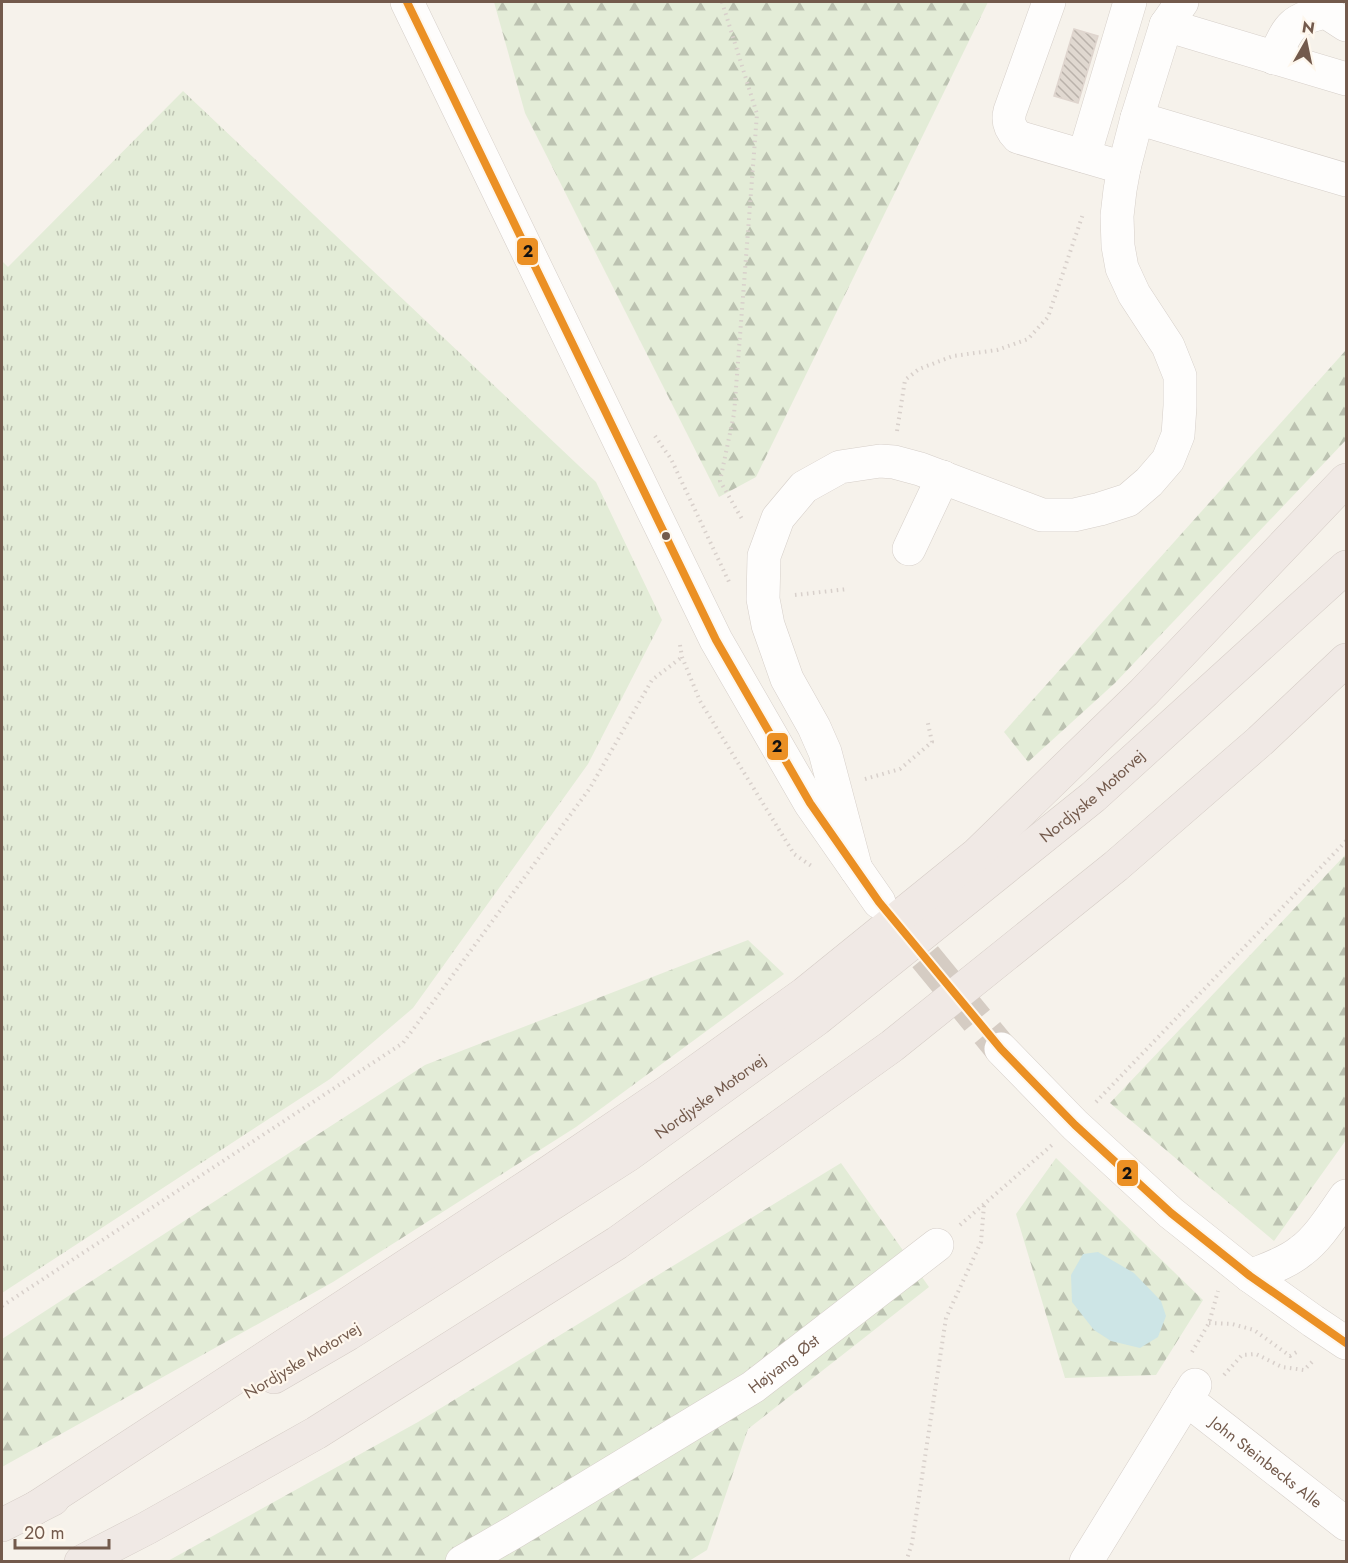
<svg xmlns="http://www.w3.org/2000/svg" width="1348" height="1563" font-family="Jost,sans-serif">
<defs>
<pattern id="grass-tufts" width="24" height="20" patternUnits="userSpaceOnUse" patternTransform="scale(1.5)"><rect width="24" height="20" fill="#e3ecd7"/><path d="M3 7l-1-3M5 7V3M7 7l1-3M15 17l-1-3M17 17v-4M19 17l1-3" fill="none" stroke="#bcc2b1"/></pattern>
<pattern id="forest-firs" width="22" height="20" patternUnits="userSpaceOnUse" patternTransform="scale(1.5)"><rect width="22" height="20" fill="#e3ecd7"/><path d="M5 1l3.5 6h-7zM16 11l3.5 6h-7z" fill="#bcc2b1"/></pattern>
<pattern id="building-back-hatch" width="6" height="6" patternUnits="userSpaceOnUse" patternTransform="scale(1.5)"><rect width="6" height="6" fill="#e0d8d0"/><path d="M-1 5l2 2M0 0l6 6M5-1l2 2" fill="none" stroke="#bab2ab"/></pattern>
</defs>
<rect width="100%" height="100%" fill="#f6f2eb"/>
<path fill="url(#grass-tufts)" d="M183 91 596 482 662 620 588 764 413 1008 330 1079 2 1293V261L8 267Z"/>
<g fill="url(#forest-firs)">
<path d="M494 2H988L756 477 719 497 525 113Z"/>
<path d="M1346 350V440L1115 683 1028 762 1004 732Z"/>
<path d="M1346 854V1140L1274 1241 1110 1103Z"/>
<path d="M748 940 784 974 576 1127 333 1282 2 1467V1339L425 1065Z"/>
<path d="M1056 1158 1203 1300 1156 1375 1065 1378 1016 1214Z"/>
<path d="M841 1163 929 1287 748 1429 707 1550 689 1561 166 1562 418 1422Z"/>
</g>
<path fill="#cde5e6" d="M1098 1252 1134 1273 1161 1301 1166 1316 1158 1337 1140 1348 1111 1341 1094 1330 1072 1302 1071 1275 1083 1254Z"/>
<path fill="url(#building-back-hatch)" stroke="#dfd5ce" stroke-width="1.5" d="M1074 29 1098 36 1078 103 1054 96Z"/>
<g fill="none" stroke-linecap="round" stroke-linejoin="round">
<path stroke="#d5ccc3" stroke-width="33" stroke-dasharray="33 16" stroke-linecap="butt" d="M894 919 1001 1049"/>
<g stroke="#d6cfc9" stroke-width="34">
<g id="minor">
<path d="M407 2 644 492 716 640 810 803 879 902"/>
<path d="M1049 2 1010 111C1007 122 1010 129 1018 137L1124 168"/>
<path d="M1166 25 1346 79"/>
<path d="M1274 58C1289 26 1290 20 1326 12L1346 25"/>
<path d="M1137 118 1346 180"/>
<path d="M1084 156 1130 2"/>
<path d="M909 549 943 477"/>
<path d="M856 869 825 752 814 727 787 679 768 625 763 599 764 556 778 518 804 487 840 467 880 461 894 462 920 469 1042 515H1074L1100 509 1128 500 1149 482 1168 460 1178 435 1180 406V376L1168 346 1134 294 1122 268 1118 246 1117 216 1120 190 1124 168 1137 118 1166 25 1182 2"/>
<path d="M1001 1049 1075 1125 1171 1213 1250 1276 1313 1321 1346 1343"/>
<path d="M1250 1276C1267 1269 1287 1263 1301 1251 1319 1238 1333 1214 1346 1196"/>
<path id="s1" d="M1186 1399 1346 1524"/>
<path id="s2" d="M462 1562 514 1532 753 1387 937 1245"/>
<path d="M1086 1562 1195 1385"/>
</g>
</g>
<g stroke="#d5ccc6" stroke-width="34">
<g id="highway">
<path id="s3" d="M274 1377 348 1334 628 1155 817 1019 1093 797 1346 567"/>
<path d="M34 1509 536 1181 669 1091 804 994 977 854 1144 692 1346 480"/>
<path d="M2 1525 53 1499"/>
<path d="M81 1562 147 1528 316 1433 617 1243 892 1046 1116 866 1260 741 1346 660"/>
</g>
</g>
<g stroke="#d8d0cb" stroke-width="4" stroke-dasharray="1.5 4.5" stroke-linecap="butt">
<path d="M722 2 757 114 734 414 720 481 742 519"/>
<path d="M897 431 905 380 919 369 953 356 997 350 1028 339 1048 317 1083 214"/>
<path d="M655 436 671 459 730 584"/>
<path d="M795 595 848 589"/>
<path d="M680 645 682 657 700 701 794 854 813 867"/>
<path d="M865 779 900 769 932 742 927 719"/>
<path d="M1096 1102 1346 841"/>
<path d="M960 1225 1052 1145"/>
<path d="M2 1306 403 1043 590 788 652 680 682 657"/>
<path d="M1209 1323 1232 1324 1254 1330 1290 1356 1300 1350"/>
<path d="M1192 1352 1209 1323 1218 1291"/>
<path d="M1224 1375 1242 1355 1256 1354 1282 1367 1304 1370 1314 1360"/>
<path d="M906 1562 912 1543 946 1318 981 1242 984 1205"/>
</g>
<use href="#minor" stroke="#fefdfc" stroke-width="33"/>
<use href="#highway" stroke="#f0e9e5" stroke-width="33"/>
<g stroke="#fef7ed" stroke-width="12">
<path id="bus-1" d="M407 2 716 640 810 803 879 902 1001 1049 1075 1125 1171 1213 1250 1276 1346 1343"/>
</g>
<use href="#bus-1" stroke="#eb9024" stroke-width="8"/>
</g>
<circle fill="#735a4c" stroke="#fef7ed" stroke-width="2" cx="666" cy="536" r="5"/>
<g text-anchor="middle" stroke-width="4.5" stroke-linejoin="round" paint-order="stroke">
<g font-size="16" fill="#735a4c" stroke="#fef7ed">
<text dy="6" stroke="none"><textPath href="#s3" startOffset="1005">Nordjyske Motorvej</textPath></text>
<text dy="6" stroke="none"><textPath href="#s3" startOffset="519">Nordjyske Motorvej</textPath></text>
<text transform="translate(302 1360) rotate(-31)" y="6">Nordjyske Motorvej</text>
<text dy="6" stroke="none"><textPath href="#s2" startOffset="378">Højvang Øst</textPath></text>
<text dy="6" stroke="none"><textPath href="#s1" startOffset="102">John Steinbecks Alle</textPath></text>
</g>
</g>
<g stroke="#fef7ed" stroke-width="2">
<rect x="516" y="237" width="23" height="29" rx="6" fill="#eb9024"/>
<rect x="766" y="732" width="23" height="29" rx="6" fill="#eb9024"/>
<rect x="1116" y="1159" width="23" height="28" rx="6" fill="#eb9024"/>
</g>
<g font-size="16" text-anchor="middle" font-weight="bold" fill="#111">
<text x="528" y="257">2</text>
<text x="777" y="752">2</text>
<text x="1127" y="1179">2</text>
</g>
<rect width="1348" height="1563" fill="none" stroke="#735a4c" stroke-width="6"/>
<g transform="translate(1306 42) rotate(9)" stroke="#fef7ed" stroke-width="4.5" paint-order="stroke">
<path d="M0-4.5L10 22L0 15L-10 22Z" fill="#735a4c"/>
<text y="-9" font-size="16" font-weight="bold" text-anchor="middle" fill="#735a4c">N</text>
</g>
<path d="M15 1539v9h94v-9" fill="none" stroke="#735a4c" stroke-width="3"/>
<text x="24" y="1539" font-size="18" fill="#735a4c" stroke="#fef7ed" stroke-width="4.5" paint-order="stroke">20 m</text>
</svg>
